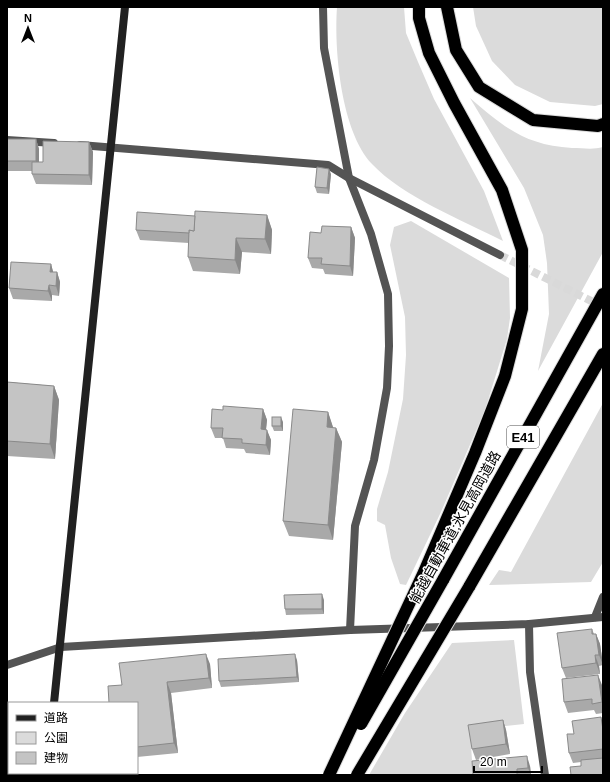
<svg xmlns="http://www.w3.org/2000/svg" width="610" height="782" font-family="Helvetica,'Noto Sans JP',sans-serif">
<rect width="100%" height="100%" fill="#fff"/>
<g fill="#dbdbdb">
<path d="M337 7H404L406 33 418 62 434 99 484 191 503 241C462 220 403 197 372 164 341 131 334 50 337 7Z"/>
<path d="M473 7H603V104L595 106 550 102 515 85 492 61 476 26Z"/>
<path d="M470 98C505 128 525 145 572 148 583 148 593 150 603 147V252L538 371 549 314 547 263 543 235 524 188Z"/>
<path d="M411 221 509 278 510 318 507 339 485 410 441 512 406 585 400 584 391 558 385 525 377 521V509L388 472 403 399 406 355 405 317 390 245 394 227Z"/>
<path d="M603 403V562L591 582 489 585 499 570 511 572Z"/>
<path d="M514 640 524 724 470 730 473 775H369L405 713 452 643Z"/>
</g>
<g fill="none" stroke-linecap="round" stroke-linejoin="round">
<path stroke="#d9d9d9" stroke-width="8" stroke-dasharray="8 4" stroke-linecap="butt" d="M500 255 603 307"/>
<g stroke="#dbdbdb" stroke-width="14">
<g id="highway">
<path d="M419 7V18L429 53 454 103 502 190 522 250V309L505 376 475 453 424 572"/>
<path d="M447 7 456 50 479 87 533 120 598 126 603 124"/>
<path d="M443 580 603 294"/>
<path d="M469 587 603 354"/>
</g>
</g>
<g stroke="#545454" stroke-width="8">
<path d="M323 7 324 48 349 178 371 234 388 294 389 346 387 388 374 460 355 526 350 630"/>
<path d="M7 140 54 143"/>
<path d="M80 145 328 165 349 178 500 255"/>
<path d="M595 617 603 597"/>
<path d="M529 624 530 672 545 775"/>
<path d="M7 665 61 647 350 630 529 624 603 617"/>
</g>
<g stroke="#212121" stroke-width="8">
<path d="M54 703 125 7"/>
<path d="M46 775V773"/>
</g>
<use href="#highway" stroke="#000" stroke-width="12"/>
<g stroke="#dbdbdb" stroke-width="14" stroke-linecap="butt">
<g id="highway-bridge">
<path d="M361 724 443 580"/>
<path d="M329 775 424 572"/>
<path d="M357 775 469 587"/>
</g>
</g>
<use href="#highway-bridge" stroke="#000" stroke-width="12"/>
</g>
<g fill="#a9a9a9">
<path d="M7 139H36L39 149V162H43L89 142 93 152 92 185 36 184 32 174V171H7Z"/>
<path d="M331 174 329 194 317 193 315 187Z"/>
<path d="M267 215 272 230 271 254 242 252 240 274 193 271 188 257 189 243 140 240 136 230 195 216Z"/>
<path d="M351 227 355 238 353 276 325 274 323 269 312 268 308 258 321 233Z"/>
<path d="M51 264 53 272H57L60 282 59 296 52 295V301L13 299 9 288Z"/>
<path d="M7 382 54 386 59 400 55 459 7 456Z"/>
<path d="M263 409 267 420 266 429 271 440 270 455 246 453 244 449 226 448 223 438H215L211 428 223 410Z"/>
<path d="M328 412 333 428H336L342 442 333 540 289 536 283 521Z"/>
<path d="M283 422V431H274L272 426Z"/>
<path d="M324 600V614L286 615 285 609Z"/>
<path d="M592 629 594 634H596L600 644 603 665 599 666 600 674 566 678 562 668Z"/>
<path d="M297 660 299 682 221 687 219 681Z"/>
<path d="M210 664 212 688 171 693 178 753 137 757V703L122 685Z"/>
<path d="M602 685 603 692V713L596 714 594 710 568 713 564 702Z"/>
<path d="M601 717 603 722V775L581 762 573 763 569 753 574 734Z"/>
<path d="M503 720 506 730 510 754 476 760 472 749Z"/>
<path d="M530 766 531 775H473Z"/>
</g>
<g fill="#898989">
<path d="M36 139 39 149V171L36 161Z"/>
<path d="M89 142 93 152 92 185 89 175Z"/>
<path d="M329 169 331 174 329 194 327 188Z"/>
<path d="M267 215 272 230 271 254 265 239Z"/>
<path d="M351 227 355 238 353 276 350 266Z"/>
<path d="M236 238 242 252 240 274 235 260Z"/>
<path d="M51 264 54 275 50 272Z"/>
<path d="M57 272 60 282 59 296 56 286Z"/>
<path d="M49 285 52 295V301L48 291Z"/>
<path d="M54 386 59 400 55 459 50 444Z"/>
<path d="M263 409 267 420 265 439 261 429Z"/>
<path d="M328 412 333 427 332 442 327 427Z"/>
<path d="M281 417 283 422V431L281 426Z"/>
<path d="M336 428 342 442 333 540 328 525Z"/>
<path d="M267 430 271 440 270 455 266 445Z"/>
<path d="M322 594 324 600V614L322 609Z"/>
<path d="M596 634 600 644 603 665 599 655Z"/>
<path d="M206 654 210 664 212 688 209 678Z"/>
<path d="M295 654 297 660 299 682 297 677Z"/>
<path d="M595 655 599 666 600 674 596 663Z"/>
<path d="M598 675 602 685 603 692V706L602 702Z"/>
<path d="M167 682 171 693 178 753 174 743Z"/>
<path d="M503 720 506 730 510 754 506 744Z"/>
<path d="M527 756 530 766 531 775 528 768Z"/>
</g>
<g fill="#c4c4c4" stroke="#898989">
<rect x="7" y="139" width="29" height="22"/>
<path d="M43 141 89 142V175L32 174V162H43Z"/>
<path d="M317 167 329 169 327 188 315 187Z"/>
<path d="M195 211 267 215 265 239 236 238 235 260 188 257 189 230 194 231Z"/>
<path d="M137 212 195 216 194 231 189 230V233L136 230Z"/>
<path d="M322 226 351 227 350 266 321 264 322 258H308L310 232 321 233Z"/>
<path d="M11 262 51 264 50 272H57L56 286 49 285 48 291 9 288Z"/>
<path d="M7 382 54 386 50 444 7 441Z"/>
<path d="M223 406 263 409 261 429 267 430 266 445 242 443V439L222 438 223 428H211L212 409 223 410Z"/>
<path d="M293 409 328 412 327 427 336 428 328 525 283 521Z"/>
<rect x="272" y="417" width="9" height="9"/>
<path d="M322 594V609H285L284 595Z"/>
<path d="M592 629V634H596L599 655H595L596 663 562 668 557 633Z"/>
<path d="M206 654 209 678 167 682 174 743 137 747V703H109L108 686 122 685 119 663Z"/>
<path d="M295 654 297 677 219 681 218 659Z"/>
<path d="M598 675 602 702 592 704V699L564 702 562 679Z"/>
<path d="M601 717 603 730V749L569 753 567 734H574L572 721Z"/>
<path d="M503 720 506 744 472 749 468 725Z"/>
<path d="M527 756 528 768 517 769V775H473L472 761Z"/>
<path d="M603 758V775H571L570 767 581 766V760Z"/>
</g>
<g text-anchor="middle" stroke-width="3" stroke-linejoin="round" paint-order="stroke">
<rect fill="#fff" stroke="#4c4c4c" stroke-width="1" x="507" y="426" width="32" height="22" rx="3"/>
<g font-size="13" font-weight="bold" fill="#000">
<text x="523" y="442">E41</text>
</g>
<g font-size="14" fill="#000" stroke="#fff">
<text transform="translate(455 527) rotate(-61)" y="5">能越自動車道;氷見高岡道路</text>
</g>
</g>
<rect width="610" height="782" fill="none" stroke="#000000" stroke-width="16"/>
<rect x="8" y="702" width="130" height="72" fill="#ffffff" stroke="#999999"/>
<rect x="16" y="715" width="20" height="6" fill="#212121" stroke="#999999"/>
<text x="44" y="722" font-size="12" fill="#000000">道路</text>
<rect x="16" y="732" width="20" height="12" fill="#dbdbdb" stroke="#999999"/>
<text x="44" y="742" font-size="12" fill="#000000">公園</text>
<rect x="16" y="752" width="20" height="12" fill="#c4c4c4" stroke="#999999"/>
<text x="44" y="762" font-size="12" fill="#000000">建物</text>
<g transform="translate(28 28)" stroke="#ffffff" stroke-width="3" paint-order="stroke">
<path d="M0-3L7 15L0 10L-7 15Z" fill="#000000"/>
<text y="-6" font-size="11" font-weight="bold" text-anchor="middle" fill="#000000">N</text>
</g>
<path d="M474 766v6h68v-6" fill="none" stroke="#000000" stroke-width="2"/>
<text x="480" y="766" font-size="12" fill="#000000" stroke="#ffffff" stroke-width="3" paint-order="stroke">20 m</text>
</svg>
